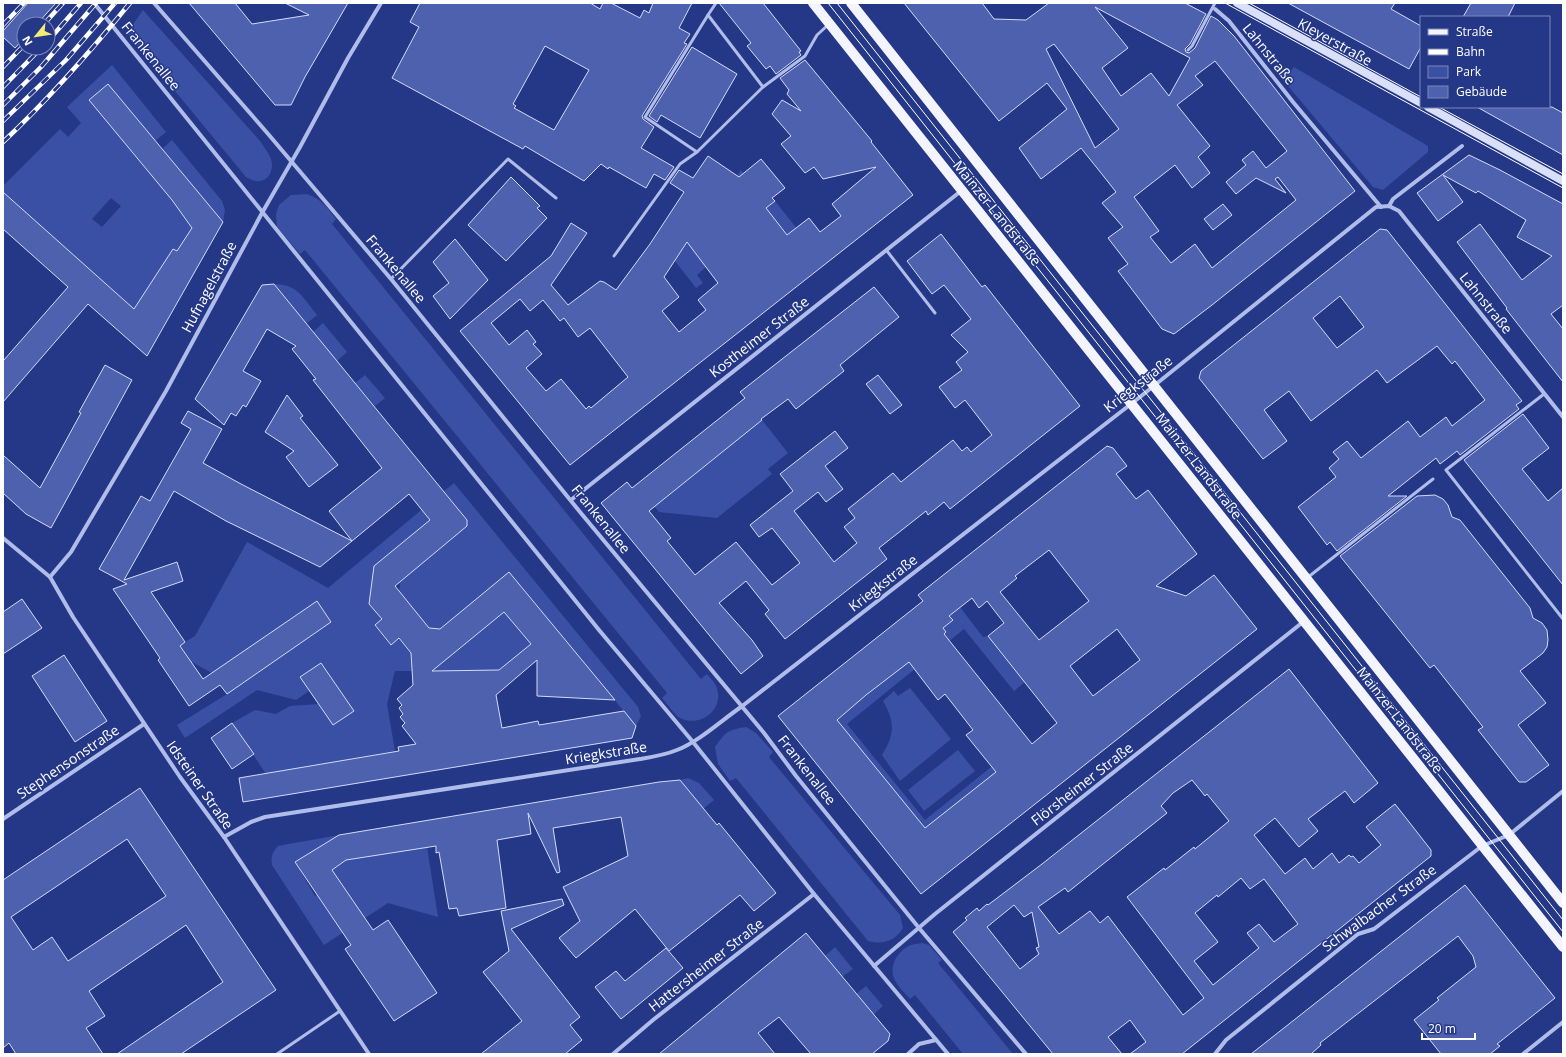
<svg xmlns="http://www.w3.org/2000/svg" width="1566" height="1057" font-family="'Open Sans',sans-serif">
<rect width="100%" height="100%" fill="#253887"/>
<g fill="#3950a4" fill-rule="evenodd">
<path d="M143 10 261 142C264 148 269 153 271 159 274 169 270 180 259 181 255 182 250 179 246 177L127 33Z"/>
<path d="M112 65 166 132 155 141 108 84 89 100 172 200 192 228 177 251 173 249 154 280 144 318 3 192V186L60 129 68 137 81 123 67 107ZM111 198 121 206 102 227 92 219Z"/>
<path d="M1294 67 1428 146V152L1383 190 1373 187 1283 80Z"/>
<path d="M172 140 222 201 225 210 223 222 162 149Z"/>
<path d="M741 170 747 179 757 212 775 201 802 235 788 246 785 232 777 222 716 208Z"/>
<path d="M307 194C322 200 326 206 336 219L332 224 701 679 707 674C709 677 713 680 715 684 727 706 703 729 680 718 675 716 666 702 662 698L667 693 305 250 300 254 277 227 276 214 279 205 291 195Z"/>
<path d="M709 210 693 250 706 267 697 275 703 283 696 288 675 261Z"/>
<path d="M274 284C298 284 304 299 317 315L306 324Z"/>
<path d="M323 323 347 352 337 361 313 332Z"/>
<path d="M365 375 385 398 375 406 355 383Z"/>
<path d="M762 420 788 453 768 469 772 474 717 518 659 512 653 505 663 500Z"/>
<path d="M454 483 638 707 641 716 636 726 511 574 506 575 440 629 426 628 399 595 400 581 467 526V520L444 491Z"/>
<path d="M426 506 435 516 369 604 382 619 375 626 390 645 399 639 411 654 449 657 502 614 501 613 505 610 512 618 511 621 531 644 499 670 443 684 441 671H395L387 704 395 751 266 774 232 723 255 710 276 714 290 706 318 704 333 725 354 711 321 663 300 677 309 691 296 700 257 690 185 738 177 725 227 694 331 622 317 601 212 673 190 661 180 645 195 636 247 542 328 588Z"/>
<path d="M960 607 983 637 988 636 1025 682 1014 691 964 629 847 724 925 820 1021 743C1029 741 1031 742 1036 748L982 784 928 826 925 837 834 728 835 714 839 718 848 711 845 707 852 701 856 703 867 695 863 691 876 687 946 633 943 628 953 620 949 616Z"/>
<path d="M910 688 951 739 900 781 882 755C895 734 895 722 883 701L894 691 898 696Z"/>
<path d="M746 727 756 733 773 752 769 757 900 915 903 928C895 941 883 945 868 941L736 778 730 781 718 764 715 747C726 732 727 730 746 727Z"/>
<path d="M958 750 975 771 924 811 908 790Z"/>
<path d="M688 778 699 783 714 800 703 809 680 780Z"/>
<path d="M339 835 295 862 315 896 317 895 339 928 361 913 338 879H335L330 872 346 860 427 847 438 917 388 903 324 945 272 865C271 857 272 852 278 846Z"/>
<path d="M922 943 929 945 942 960 938 963 1013 1054H963L915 995 910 999C905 993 899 988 896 982 888 970 895 954 907 947 911 944 917 944 922 943Z"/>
<path d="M835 947 853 969 842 977 825 956Z"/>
<path d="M866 986 883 1006 873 1015 856 994Z"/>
</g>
<g fill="#4d61af" stroke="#d4dbf7" fill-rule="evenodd">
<path d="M28 3H56L37 24H24V38L15 48 3 37V31Z"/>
<path d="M189 3H235L252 24 309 15 285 3H348L305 77 291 105H275Z"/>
<path d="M420 3H590L600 9 603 3H611L640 18 644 10 649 13 653 3H692L679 28 690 34 684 43 687 44 642 116 643 119 654 127 641 148 674 167 665 180 654 174 646 188 609 167 608 169 601 164 584 181 525 146 523 149 392 78 419 27 410 22ZM545 46 589 70 554 130 514 108 516 106 513 104Z"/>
<path d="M719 3H763L801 51 799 52 801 55 776 74 770 66 766 69 747 46 751 43Z"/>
<path d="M904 3H982L994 19 1026 20 1049 3H1185L1206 14 1190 44 1185 49 1186 52 1189 53 1195 48 1211 16 1218 20 1234 36 1355 191 1212 305 1174 334 1162 329 1118 271 1128 264 1108 238 1123 227 1102 203 1116 192 1101 173 1081 148 1041 179 1019 148 1067 109 1047 83 999 121ZM1095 7 1190 58 1169 96 1151 73 1121 96 1102 68 1128 48ZM1054 44 1119 129 1095 148 1046 49ZM1215 61 1287 151 1266 168 1253 151 1242 160 1246 165 1226 182 1236 194 1256 178 1286 193 1275 179 1278 177 1296 200 1212 268 1195 244 1171 263 1150 237 1159 231 1134 197 1175 165 1192 188 1210 173 1198 157 1210 146 1177 105 1203 85 1195 76Z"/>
<path d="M1288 3H1395L1391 9 1421 26V47L1409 69Z"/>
<path d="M1471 3H1515L1508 17H1463Z"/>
<path d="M692 47 737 74 700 138 661 115 657 122 649 116Z"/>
<path d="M805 60 872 141 871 142 913 195 570 465 460 331 551 256 571 223 587 233 551 285 568 305 600 281 604 282 616 290 650 244 684 192 670 183 679 170 693 178 708 156 739 177 761 159 785 188 772 198 775 201 766 208 787 235 809 218 820 232 841 216 832 204 876 167 823 179 814 167 805 173 781 144 791 136 772 114 782 100 801 111 787 94 789 90 780 78ZM687 242 718 283 698 300 706 310 679 332 662 311 679 297 664 277ZM520 299 530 311 543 300 560 321 564 318 578 337 590 328 628 377 591 408 589 406 586 409 561 379 546 391 526 368 542 354 533 344 536 342 527 330 509 345 491 323Z"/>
<path d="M108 84 223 222 147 356 88 304 3 402V361L68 287 3 229V192L134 309 173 249 177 251 192 228 172 200 89 100Z"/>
<path d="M1477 107H1552L1563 113V155Z"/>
<path d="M1469 155 1500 170 1563 204V305L1551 314 1563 329V382L1506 309 1507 308 1457 242 1480 224 1522 280 1552 256 1517 237 1526 220 1478 191 1476 193 1443 175 1463 202 1438 221 1417 193Z"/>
<path d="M511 177 540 206 537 208 547 218 506 261 468 225Z"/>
<path d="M1223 204 1232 215 1213 230 1204 219Z"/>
<path d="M1380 229 1387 230 1522 401 1516 405 1519 409 1460 455 1457 451 1440 464 1436 458 1388 496H1407L1337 551 1330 542 1327 545 1298 507 1336 477 1329 468 1339 459 1333 452 1347 441 1361 458 1408 421 1420 437 1446 417 1452 426 1485 400 1455 361 1452 364 1437 346 1387 383 1377 370 1311 421 1289 391 1264 410 1287 441 1263 459 1199 378 1201 371ZM1340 296 1364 327 1337 348 1313 318Z"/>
<path d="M941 234 982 287 985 285 1080 406 950 509 944 502 928 515 926 511 879 548 887 559 785 639 765 614 769 610 746 581 719 603 752 640 763 656 741 674 601 503 627 482 632 488 745 398 740 392 874 287 899 317 840 365 844 371 796 409 788 399 761 419 762 420 649 511 671 538 667 541 695 575 736 542 772 585 800 563 772 528 759 537 750 525 793 491 780 474 835 431 848 448 825 466 843 489 826 502 818 492 794 511 834 562 845 553 857 543 844 527 855 518 848 509 893 473 901 482 953 440 962 451 967 447 971 452 992 435 965 400 955 408 939 387 962 370 956 362 968 352 951 335 971 319 944 285 932 294 907 261Z"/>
<path d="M455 239 488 280 450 319 433 296 449 283 433 262Z"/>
<path d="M274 284 467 520V526L395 586 429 628 440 629 509 572 615 700 537 696V660L496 695 502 728 538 721 539 725 624 711 636 726 632 738 243 802 239 778 399 751 398 747 416 744 402 726 405 723 400 717 403 714 399 708 402 705 397 699 413 685 411 653 399 638 391 645 375 625 382 619 369 604 374 566 430 520 409 494 352 541 329 511 382 468 313 380 316 379 292 349 296 346 267 329 243 371 261 381 246 407 243 405 236 416 231 413 224 425 195 399 262 285ZM504 612 531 644 499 670 432 671Z"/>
<path d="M105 365 132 380 51 528 26 514 3 493V455L40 488 81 413 79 412Z"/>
<path d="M878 375 902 405 890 414 866 384Z"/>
<path d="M287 395 303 416 300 418 338 465 309 487 286 457 294 451 265 432Z"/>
<path d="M188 411 222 429 203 463 241 484 352 541 320 567 226 521 174 491 124 580 177 562 183 581 151 592 185 642 180 646 203 679 317 601 331 622 227 694 220 685 189 706 158 660 160 658 113 589 127 584 99 569 141 496 150 501 191 429 181 423Z"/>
<path d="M1523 414 1549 448 1522 469 1548 501 1563 488V585L1464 460Z"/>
<path d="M1107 446 1113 448 1127 466 1116 474 1136 499 1148 490 1197 554 1156 586 1186 596 1214 575 1257 629 921 894 778 716 923 601 918 595ZM1049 550 1089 601 1039 640 1000 592 1017 578 1015 576ZM972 598 979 608 987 601 1004 623 988 636 1057 723 1032 744 944 634 946 632 943 628 953 620 949 616ZM1117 629 1140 660 1093 696 1070 666ZM909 662 938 700 945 694 973 730 966 735 996 772 925 828 837 720 866 695Z"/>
<path d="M1435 495 1443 499 1448 505 1452 517 1460 520 1530 608 1533 618 1542 623 1547 630 1548 640 1547 647 1543 653 1520 671 1546 703 1518 725 1549 765 1526 782H1519L1478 730 1483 727 1434 665 1430 668 1340 556 1417 496Z"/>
<path d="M22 599 42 628 3 654V612Z"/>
<path d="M64 655 107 721 75 742 32 676Z"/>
<path d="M321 663 354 711 333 725 300 677Z"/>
<path d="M1289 669 1378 783 1354 803 1345 791 1308 819 1318 831 1299 847 1275 818 1254 835 1285 874 1305 858 1313 869 1332 853 1339 863 1349 855 1351 857 1353 856 1359 863 1381 845 1366 827 1395 804 1431 850V856L1182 1054H1130L1146 1042 1130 1020 1108 1037 1122 1054H1053L953 932 967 920 965 918 977 908 979 911 987 904 988 905 1042 864ZM1192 780 1205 796 1207 794 1229 821 1195 849 1194 847 1165 870 1164 868 1127 897 1204 998 1183 1015 1108 916 1100 923 1090 911 1059 934 1038 907 1065 888 1068 892 1167 813 1161 806 1173 793ZM1241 878 1250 889 1264 879 1298 924 1274 942 1259 924 1247 933 1259 948 1213 985 1194 961 1218 942 1195 913 1217 895 1218 897ZM1014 905 1024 917 1032 912 1039 947 1036 948 1039 954 1020 969 987 927Z"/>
<path d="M232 723 254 754 232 769 211 738Z"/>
<path d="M680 780 717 825 719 823 776 893 754 911 740 895 669 951 635 909 576 958 559 938 580 921 563 887 628 856 621 817 553 828 560 872 557 873 528 813 531 834 497 840 506 908 459 916 457 908 449 909 439 852 436 853V846L346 860 332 870 373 930 388 920 437 993 394 1021 345 949 351 945 295 862 339 835 659 782Z"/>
<path d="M140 788 276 990 181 1054H117L223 982 186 925 89 991 105 1016 86 1028 103 1054H16L9 1043 3 1048V880ZM127 839 166 896 68 961 52 937 33 950 11 917Z"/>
<path d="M1465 885 1555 998 1497 1044 1500 1046 1490 1054H1441L1414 1020 1439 1000 1437 998 1476 967 1473 956 1458 936 1320 1043 1321 1045 1311 1054H1251Z"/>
<path d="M562 899 564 905 511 929 580 1017 570 1025 582 1040 565 1054H481L522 1021 483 972 509 951 501 911Z"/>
<path d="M806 933 890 1034 888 1041 872 1054H811L779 1017 758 1033 775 1054H659Z"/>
<path d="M666 948 683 968 621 1019 595 987 616 971 625 981Z"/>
</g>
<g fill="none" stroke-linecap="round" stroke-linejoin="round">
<g stroke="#b0bce9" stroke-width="3">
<path d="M716 3 708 15 763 87 805 56 817 35 828 25"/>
<path d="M708 15 645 117 697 152 763 87"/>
<path d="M1188 50 1192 46 1215 3"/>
<path d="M887 251 935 313"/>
<path d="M614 256 680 164 697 152"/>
<path d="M391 279 508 159 556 198"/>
<path d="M1544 394 1446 470 1563 619"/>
<path d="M1307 578 1433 479"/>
<path d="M277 1054 340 1011"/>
</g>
<g stroke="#b0bce9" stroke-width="4">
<path d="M94 3 599 630 693 742 814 894 948 1054"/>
<path d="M154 3 269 135 391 279 580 512 764 733 796 776 919 928 1026 1054"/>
<path d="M1215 9 1229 21 1293 102 1381 207"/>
<path d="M1389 206 1393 199 1462 146"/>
<path d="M571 500 961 191"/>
<path d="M3 538 50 577 73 617 180 777 224 837 369 1054"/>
<path d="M50 577 71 552 166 391 262 213 300 147 348 58 381 3"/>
<path d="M3 819 144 724"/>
<path d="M224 837 251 822 265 817 640 759C652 757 665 755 677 750 698 742 722 720 741 707L1140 397 1376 207 1389 206 1399 211 1563 417"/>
<path d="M874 966 935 914 1303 622"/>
<path d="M613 1054 653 1020 814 894"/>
<path d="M908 1054 919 1044 936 1040"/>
<path d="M1215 1054 1226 1040 1358 934 1374 929 1482 846 1509 835 1563 791"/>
<path d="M1523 1054 1563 1022"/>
</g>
<g stroke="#dae0f7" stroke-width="8">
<path d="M1237 3 1421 103"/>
<path d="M1428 107 1563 181"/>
</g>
<g stroke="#f3f4fe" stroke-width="10">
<path d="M813 3 1563 947"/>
<path d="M851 3 1563 903"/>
</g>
<g stroke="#fff" stroke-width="1">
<path d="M828 3 1563 932"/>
<path d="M837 3 1563 920"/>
<path d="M1225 3 1563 188"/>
<path d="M1249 3 1421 97"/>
<path d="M1439 107 1563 174"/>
</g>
<g stroke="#fff" stroke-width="4.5">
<g id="rail">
<path d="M44 24 63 3"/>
<path d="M3 25 24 3"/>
<path d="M48 41 81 3"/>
<path d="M3 67 24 45"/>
<path d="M3 87 41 48"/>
<path d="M3 105 41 67 96 3"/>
<path d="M3 121 66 60 115 3"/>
<path d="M3 142C49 99 90 52 130 3"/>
</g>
</g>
<use href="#rail" stroke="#253887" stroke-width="3" stroke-dasharray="9" stroke-linecap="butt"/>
</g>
<g text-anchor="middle" stroke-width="3" stroke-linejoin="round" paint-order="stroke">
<g font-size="14" fill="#fff" stroke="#253887">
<text transform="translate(1335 42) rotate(29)" y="5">Kleyerstraße</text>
<text transform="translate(1269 54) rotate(51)" y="5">Lahnstraße</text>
<text transform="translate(151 56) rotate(51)" y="5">Frankenallee</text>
<text transform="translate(997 213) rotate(51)" y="5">Mainzer Landstraße</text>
<text transform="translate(396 269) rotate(50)" y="5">Frankenallee</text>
<text transform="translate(209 287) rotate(-62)" y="5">Hufnagelstraße</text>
<text transform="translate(1486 303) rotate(51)" y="5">Lahnstraße</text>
<text transform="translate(759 337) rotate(-38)" y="5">Kostheimer Straße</text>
<text transform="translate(1138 384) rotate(-38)" y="5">Kriegkstraße</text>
<text transform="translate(1199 466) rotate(52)" y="5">Mainzer Landstraße</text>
<text transform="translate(601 519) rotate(51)" y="5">Frankenallee</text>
<text transform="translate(883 583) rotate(-38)" y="5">Kriegkstraße</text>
<text transform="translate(1400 720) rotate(52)" y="5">Mainzer Landstraße</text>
<text transform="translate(606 753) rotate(-9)" y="5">Kriegkstraße</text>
<text transform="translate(68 762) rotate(-34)" y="5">Stephensonstraße</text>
<text transform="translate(807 770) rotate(52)" y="5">Frankenallee</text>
<text transform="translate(1082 784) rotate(-38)" y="5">Flörsheimer Straße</text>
<text transform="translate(200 785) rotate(55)" y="5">Idsteiner Straße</text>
<text transform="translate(1379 908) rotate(-36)" y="5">Schwalbacher Straße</text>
<text transform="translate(706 965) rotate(-38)" y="5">Hattersheimer Straße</text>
</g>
</g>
<rect width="1566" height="1057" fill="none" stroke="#ffffff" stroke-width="8"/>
<rect x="1420" y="16" width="130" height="92" fill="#253887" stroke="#7c88b7"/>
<rect x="1428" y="29" width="20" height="6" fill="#f3f4fe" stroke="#7c88b7"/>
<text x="1456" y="36" font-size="12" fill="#ffffff">Straße</text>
<rect x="1428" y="49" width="20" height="6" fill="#ffffff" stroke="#7c88b7"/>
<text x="1456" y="56" font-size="12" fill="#ffffff">Bahn</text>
<rect x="1428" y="66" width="20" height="12" fill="#3950a4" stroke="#7c88b7"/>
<text x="1456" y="76" font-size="12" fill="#ffffff">Park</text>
<rect x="1428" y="86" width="20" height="12" fill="#4d61af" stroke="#7c88b7"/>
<text x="1456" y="96" font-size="12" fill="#ffffff">Gebäude</text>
<g transform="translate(36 36) rotate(240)"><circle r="19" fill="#253887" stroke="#7c88b7"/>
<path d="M0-3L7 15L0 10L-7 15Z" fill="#f3ec74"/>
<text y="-6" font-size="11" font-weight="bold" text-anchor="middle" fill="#ffffff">N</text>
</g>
<path d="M1422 1033v6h53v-6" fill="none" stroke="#ffffff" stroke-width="2"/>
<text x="1428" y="1033" font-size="12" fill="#ffffff" stroke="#253887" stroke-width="3" paint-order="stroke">20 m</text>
</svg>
